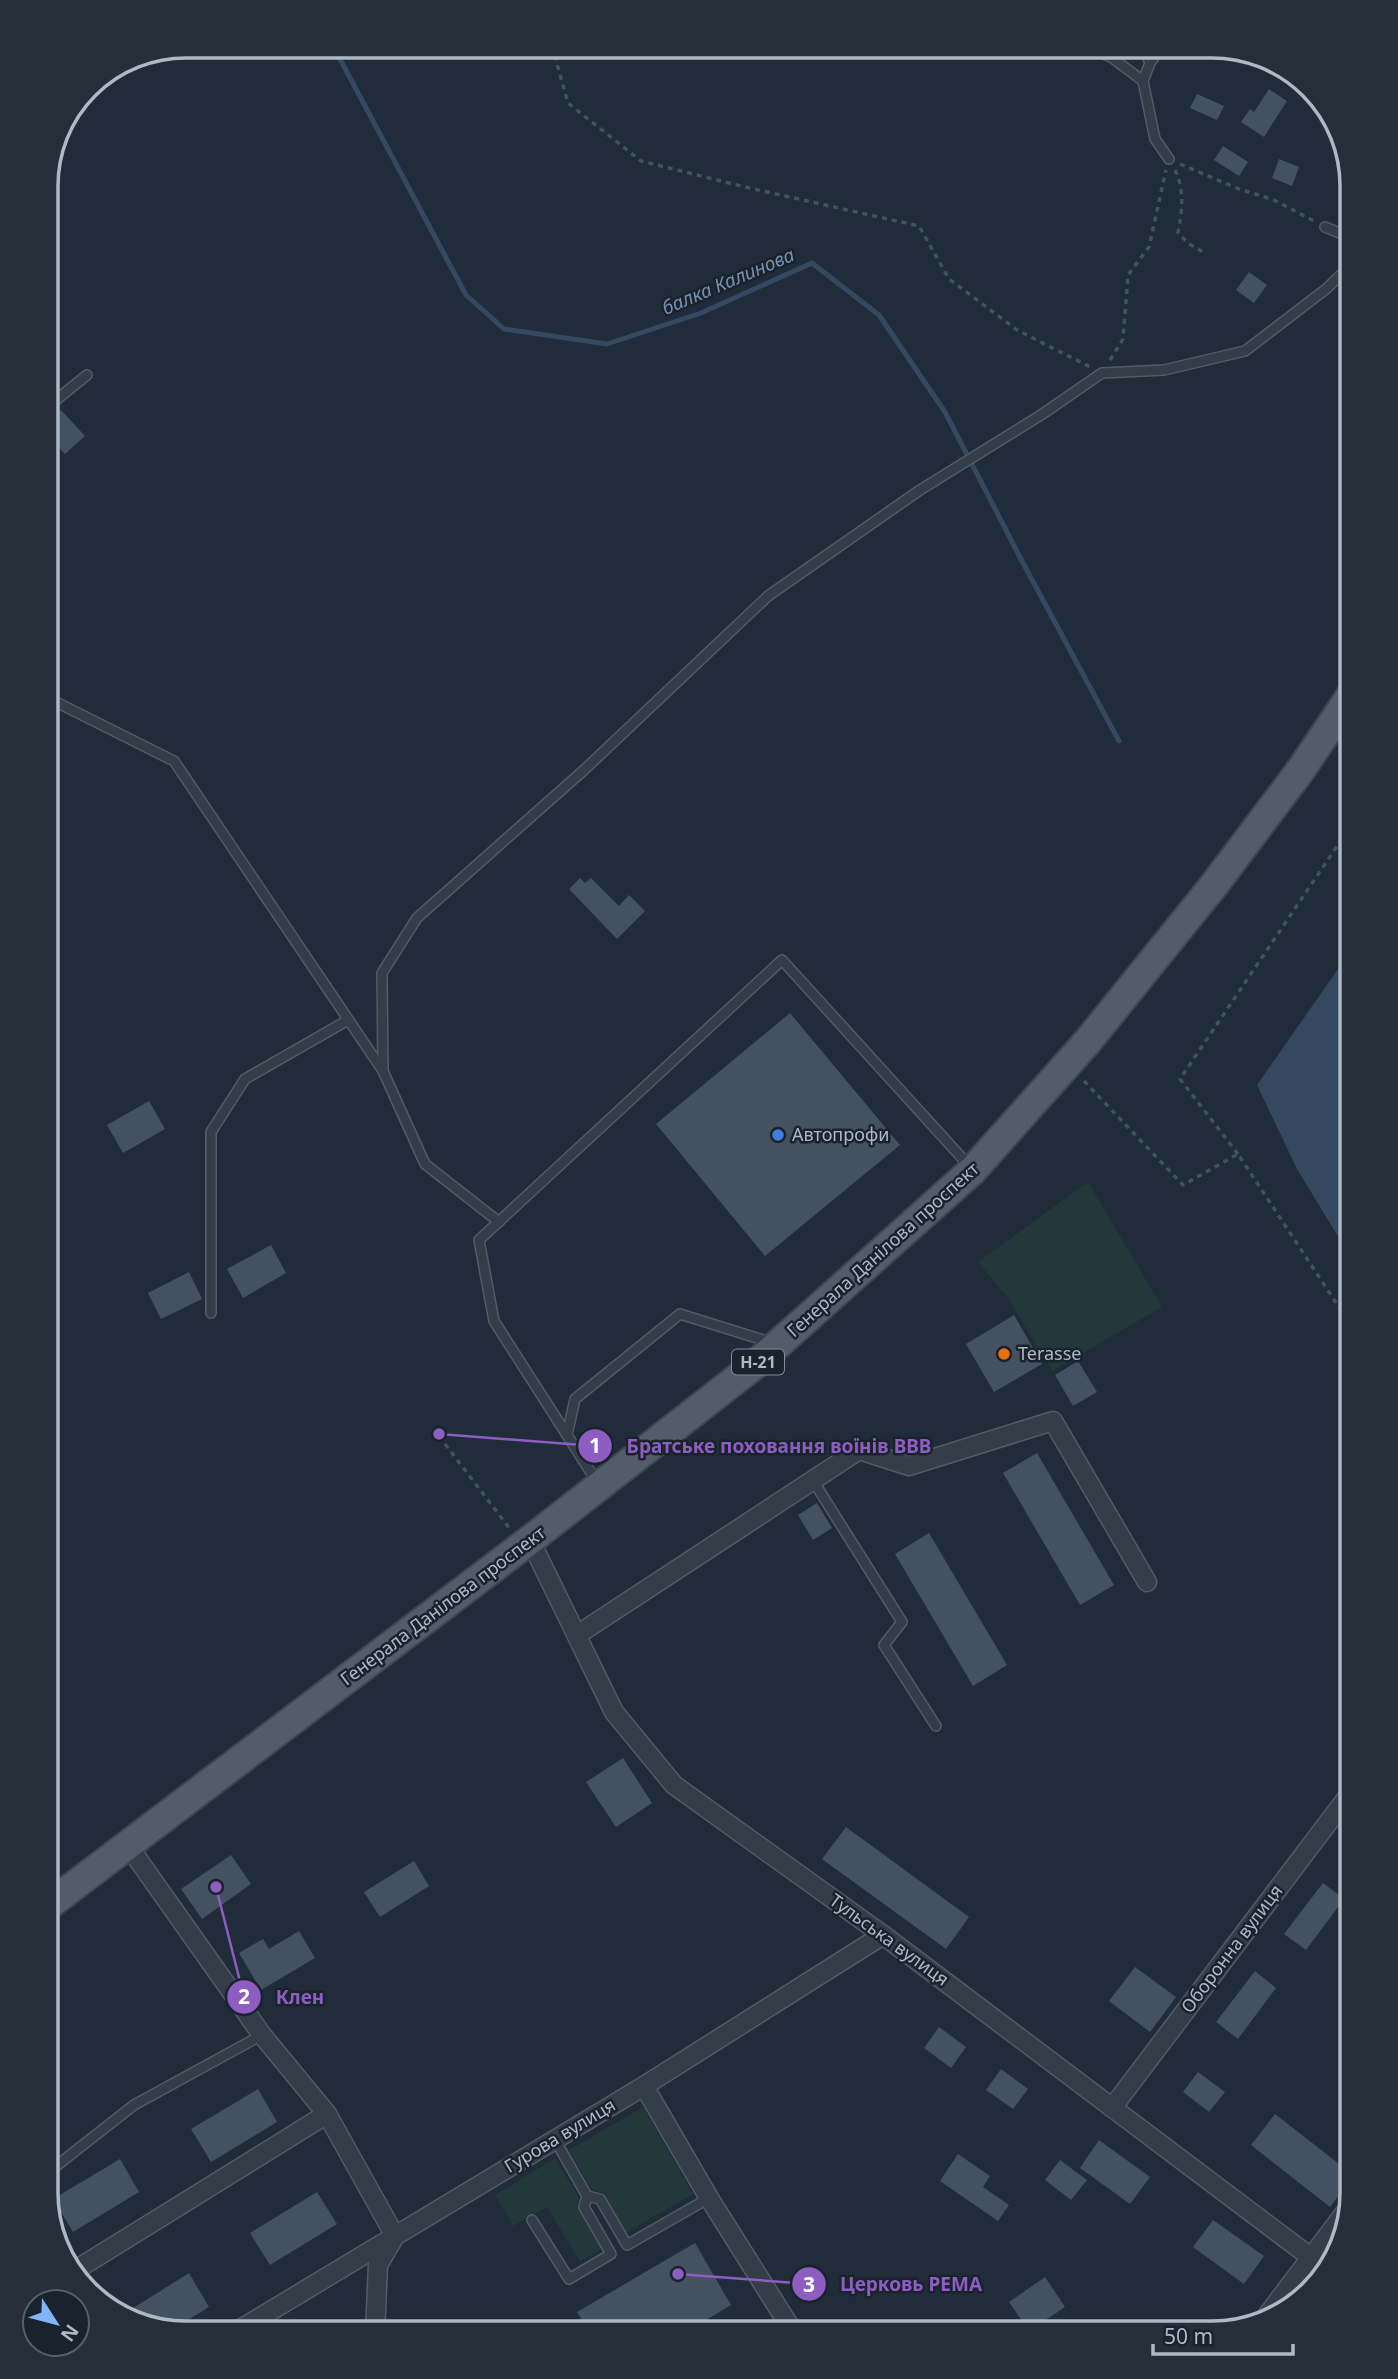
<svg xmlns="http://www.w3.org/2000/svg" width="1398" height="2379" font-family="'Noto Sans',sans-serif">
<rect width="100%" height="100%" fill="#202c39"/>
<g fill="#22383a">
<path d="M1088 1182 1162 1307 1052 1371 1007 1297 978 1262Z"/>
<path d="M643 2107 693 2194 626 2233 602 2192 591 2189 569 2150Z"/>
<path d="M555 2158 579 2198 578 2207 602 2249 580 2262 547 2207 513 2226 495 2195Z"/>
</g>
<path fill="#344860" d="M1352 949V1286L1345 1248 1297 1169 1257 1085Z"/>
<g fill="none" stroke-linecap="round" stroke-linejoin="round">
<path stroke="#344860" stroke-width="5" d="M333 46 466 295 504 329 607 344 701 313 812 263 879 315 945 412 1023 563 1119 741"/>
</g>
<g fill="#445160">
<path d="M1269 89 1287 101 1264 137 1241 122 1250 109 1254 112Z"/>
<path d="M1197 94 1224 106 1217 120 1190 108Z"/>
<path d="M1223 146 1248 162 1239 176 1214 160Z"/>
<path d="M1279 159 1299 167 1292 186 1272 178Z"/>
<path d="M1249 272 1267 285 1254 303 1236 290Z"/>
<path d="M61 410 85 436 65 454 46 434V424Z"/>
<path d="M580 878 585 883 591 878 619 906 629 895 645 911 617 939 569 889Z"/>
<path d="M790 1013 900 1145 765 1256 656 1124Z"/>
<path d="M149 1101 165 1129 123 1153 107 1125Z"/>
<path d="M271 1245 286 1273 243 1298 227 1269Z"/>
<path d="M189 1272 202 1299 161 1319 148 1293Z"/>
<path d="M1014 1315 1042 1364 994 1392 966 1344Z"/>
<path d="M1078 1361 1097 1392 1073 1406 1055 1375Z"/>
<path d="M1037 1453 1114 1585 1080 1605 1003 1473Z"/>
<path d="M817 1503 832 1528 813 1540 798 1515Z"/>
<path d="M929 1533 1007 1665 973 1686 895 1554Z"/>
<path d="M623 1758 652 1803 616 1827 586 1782Z"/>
<path d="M846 1827 969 1917 946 1949 822 1859Z"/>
<path d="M231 1855 251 1884 202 1919 181 1889Z"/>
<path d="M414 1861 429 1886 380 1917 364 1892Z"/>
<path d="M1323 1883 1344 1899 1306 1950 1284 1934Z"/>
<path d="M299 1931 315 1958 261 1990 239 1953 263 1939 269 1949Z"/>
<path d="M1135 1967 1176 1997 1150 2032 1109 2001Z"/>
<path d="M1255 1971 1276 1988 1238 2039 1216 2022Z"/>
<path d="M939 2027 966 2047 951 2068 924 2048Z"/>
<path d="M1001 2069 1028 2089 1013 2109 986 2090Z"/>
<path d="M1198 2072 1225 2092 1209 2112 1183 2092Z"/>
<path d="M258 2089 277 2122 211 2162 191 2129Z"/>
<path d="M1275 2114 1352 2174V2179L1330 2207 1251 2145Z"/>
<path d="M1099 2140 1150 2177 1130 2204 1080 2168Z"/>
<path d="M958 2154 990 2176 983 2187 1009 2205 998 2221 940 2181Z"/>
<path d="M120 2159 139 2192 73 2232 53 2199Z"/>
<path d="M1060 2160 1087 2180 1071 2200 1045 2180Z"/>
<path d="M317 2192 337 2224 270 2265 250 2233Z"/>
<path d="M1213 2220 1264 2256 1244 2284 1193 2247Z"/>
<path d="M695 2243 731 2305 693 2328 696 2333H590L577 2312Z"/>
<path d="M189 2273 209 2307 170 2331 122 2315Z"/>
<path d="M1045 2277 1065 2307 1029 2331 1009 2302Z"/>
</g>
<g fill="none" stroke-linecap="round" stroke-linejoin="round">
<g stroke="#525b67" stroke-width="12">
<g id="service">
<path d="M1082 46 1111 57 1143 81"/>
<path d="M1143 46 1150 63"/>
<path d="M1162 46 1150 63 1143 81 1155 139 1169 159"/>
<path d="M1325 227 1352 238"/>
<path d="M46 408 87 375"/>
<path d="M46 697 174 761 383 1071 425 1164 499 1222"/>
<path d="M383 1071 382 973 417 918 584 770 768 596 920 490 1041 415 1102 373 1164 370 1245 351 1326 289 1352 264"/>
<path d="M211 1313V1132L245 1079 348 1020"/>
<path d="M567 1435 494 1321 479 1240 782 960 972 1169"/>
<path d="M812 1479 902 1622 884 1645 936 1726"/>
<path d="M597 1482 567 1435 575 1399 680 1314 773 1343"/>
<path d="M46 2174 134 2105 262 2035"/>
<path d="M587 2196 600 2199 627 2245 709 2198"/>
<path d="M532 2220 569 2279 611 2254 584 2207 587 2196 554 2138"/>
</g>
</g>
<g stroke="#525b67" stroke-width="21">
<g id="minor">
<path d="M530 1540 614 1712 674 1785 883 1935 1329 2271"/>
<path d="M577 1635 859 1450 909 1466 1053 1421 1147 1582"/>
<path d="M127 1844 262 2035 327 2114 395 2236 378 2265 375 2333"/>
<path d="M644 2086 709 2198 794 2333"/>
<path d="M1112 2108 1352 1791"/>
<path d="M74 2271 327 2114"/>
<path d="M1262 2322 1347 2210"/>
<path d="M234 2333 644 2086 883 1935"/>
</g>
</g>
<g stroke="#3d4752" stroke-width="32">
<path id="primary" d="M46 1907 530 1540 757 1363 973 1170 1088 1041 1214 885 1300 771 1352 694"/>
</g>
<g stroke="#405557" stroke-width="3.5" stroke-dasharray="5 5" stroke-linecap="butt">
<path d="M552 46 568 103 641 161 745 187 919 226 949 279 1017 330 1090 367"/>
<path d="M1180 164 1239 189 1274 200 1314 221"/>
<path d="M1175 170C1185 191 1182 211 1178 233L1189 244 1205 253"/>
<path d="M1110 360 1123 339 1128 275 1149 247 1166 170"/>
<path d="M1084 1081 1183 1185 1238 1154 1352 1327"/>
<path d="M1238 1154 1180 1079 1352 824"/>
<path d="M445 1444 510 1529"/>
</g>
<use href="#service" stroke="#343e49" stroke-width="9"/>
<use href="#minor" stroke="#343e49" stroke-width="18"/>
<use href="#primary" stroke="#525d69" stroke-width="28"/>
</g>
<circle fill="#3f7fe0" stroke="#1a232d" stroke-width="2.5" cx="778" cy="1135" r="7"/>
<circle fill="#e8710a" stroke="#1a232d" stroke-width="2.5" cx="1004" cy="1354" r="7"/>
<g text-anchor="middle" stroke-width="5" stroke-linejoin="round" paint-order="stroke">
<rect fill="#1a232d" stroke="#828b97" stroke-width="2" x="732" y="1349.5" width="52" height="25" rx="5"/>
<g font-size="16" font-weight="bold" fill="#afb8c5">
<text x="758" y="1368">Н-21</text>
</g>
<g font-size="18" fill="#afb8c5" stroke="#1a232d" text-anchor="start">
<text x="792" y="1141">Автопрофи</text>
<text x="1018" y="1360">Terasse</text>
</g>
<g font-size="18" fill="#afb8c5" stroke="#1a232d">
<text transform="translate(883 1250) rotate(-42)" y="6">Генерала Данілова проспект</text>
<text transform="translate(443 1606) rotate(-37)" y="6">Генерала Данілова проспект</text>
<text transform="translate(889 1940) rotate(36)" y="6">Тульська вулиця</text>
<text transform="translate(1232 1949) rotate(-53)" y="6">Оборонна вулиця</text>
<text transform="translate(560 2136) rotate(-31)" y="6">Гурова вулиця</text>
</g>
<g font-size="19" font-style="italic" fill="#7690ae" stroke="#1a232d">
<text transform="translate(728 281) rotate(-23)" y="7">балка Калинова</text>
</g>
</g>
<path d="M0 0H1398V2379H0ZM186 58H1212A128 128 0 0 1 1340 186V2193A128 128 0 0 1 1212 2321H186A128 128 0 0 1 58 2193V186A128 128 0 0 1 186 58Z" fill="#262f39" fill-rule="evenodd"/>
<path fill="none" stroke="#afb8c5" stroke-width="3.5" d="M186 58H1212A128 128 0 0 1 1340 186V2193A128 128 0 0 1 1212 2321H186A128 128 0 0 1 58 2193V186A128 128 0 0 1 186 58Z"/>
<path fill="none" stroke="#8d5dc1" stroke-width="2.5" d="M439 1434L595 1446M216 1887L244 1997M678 2274L809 2284"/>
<g fill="#8d5dc1" stroke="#1a232d" stroke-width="2.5">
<circle cx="439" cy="1434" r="7"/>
<circle cx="216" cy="1887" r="7"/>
<circle cx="678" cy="2274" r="7"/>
<circle cx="595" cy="1446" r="18"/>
<circle cx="244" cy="1997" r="18"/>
<circle cx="809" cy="2284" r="18"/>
</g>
<g font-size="21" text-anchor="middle" font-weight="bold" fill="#fff">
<text x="595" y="1453">1</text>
<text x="244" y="2004">2</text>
<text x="809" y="2292">3</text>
</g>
<g font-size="19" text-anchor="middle" font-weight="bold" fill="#8d5dc1" stroke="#1a232d" stroke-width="5" stroke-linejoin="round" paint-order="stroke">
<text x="779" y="1453">Братське поховання воїнів ВВВ</text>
<text x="300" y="2004">Клен</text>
<text x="911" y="2291">Церковь РЕМА</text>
</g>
<g transform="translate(56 2323) rotate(126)"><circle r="33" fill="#1a232d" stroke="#565f6a" stroke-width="2"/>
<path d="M0-5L12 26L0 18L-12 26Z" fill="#80b4f9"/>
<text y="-10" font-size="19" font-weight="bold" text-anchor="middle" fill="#afb8c5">N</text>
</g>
<path d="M1153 2344v10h140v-10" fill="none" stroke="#afb8c5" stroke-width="3.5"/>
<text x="1164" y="2344" font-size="21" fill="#afb8c5" stroke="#1a232d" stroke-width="5" paint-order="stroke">50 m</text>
</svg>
